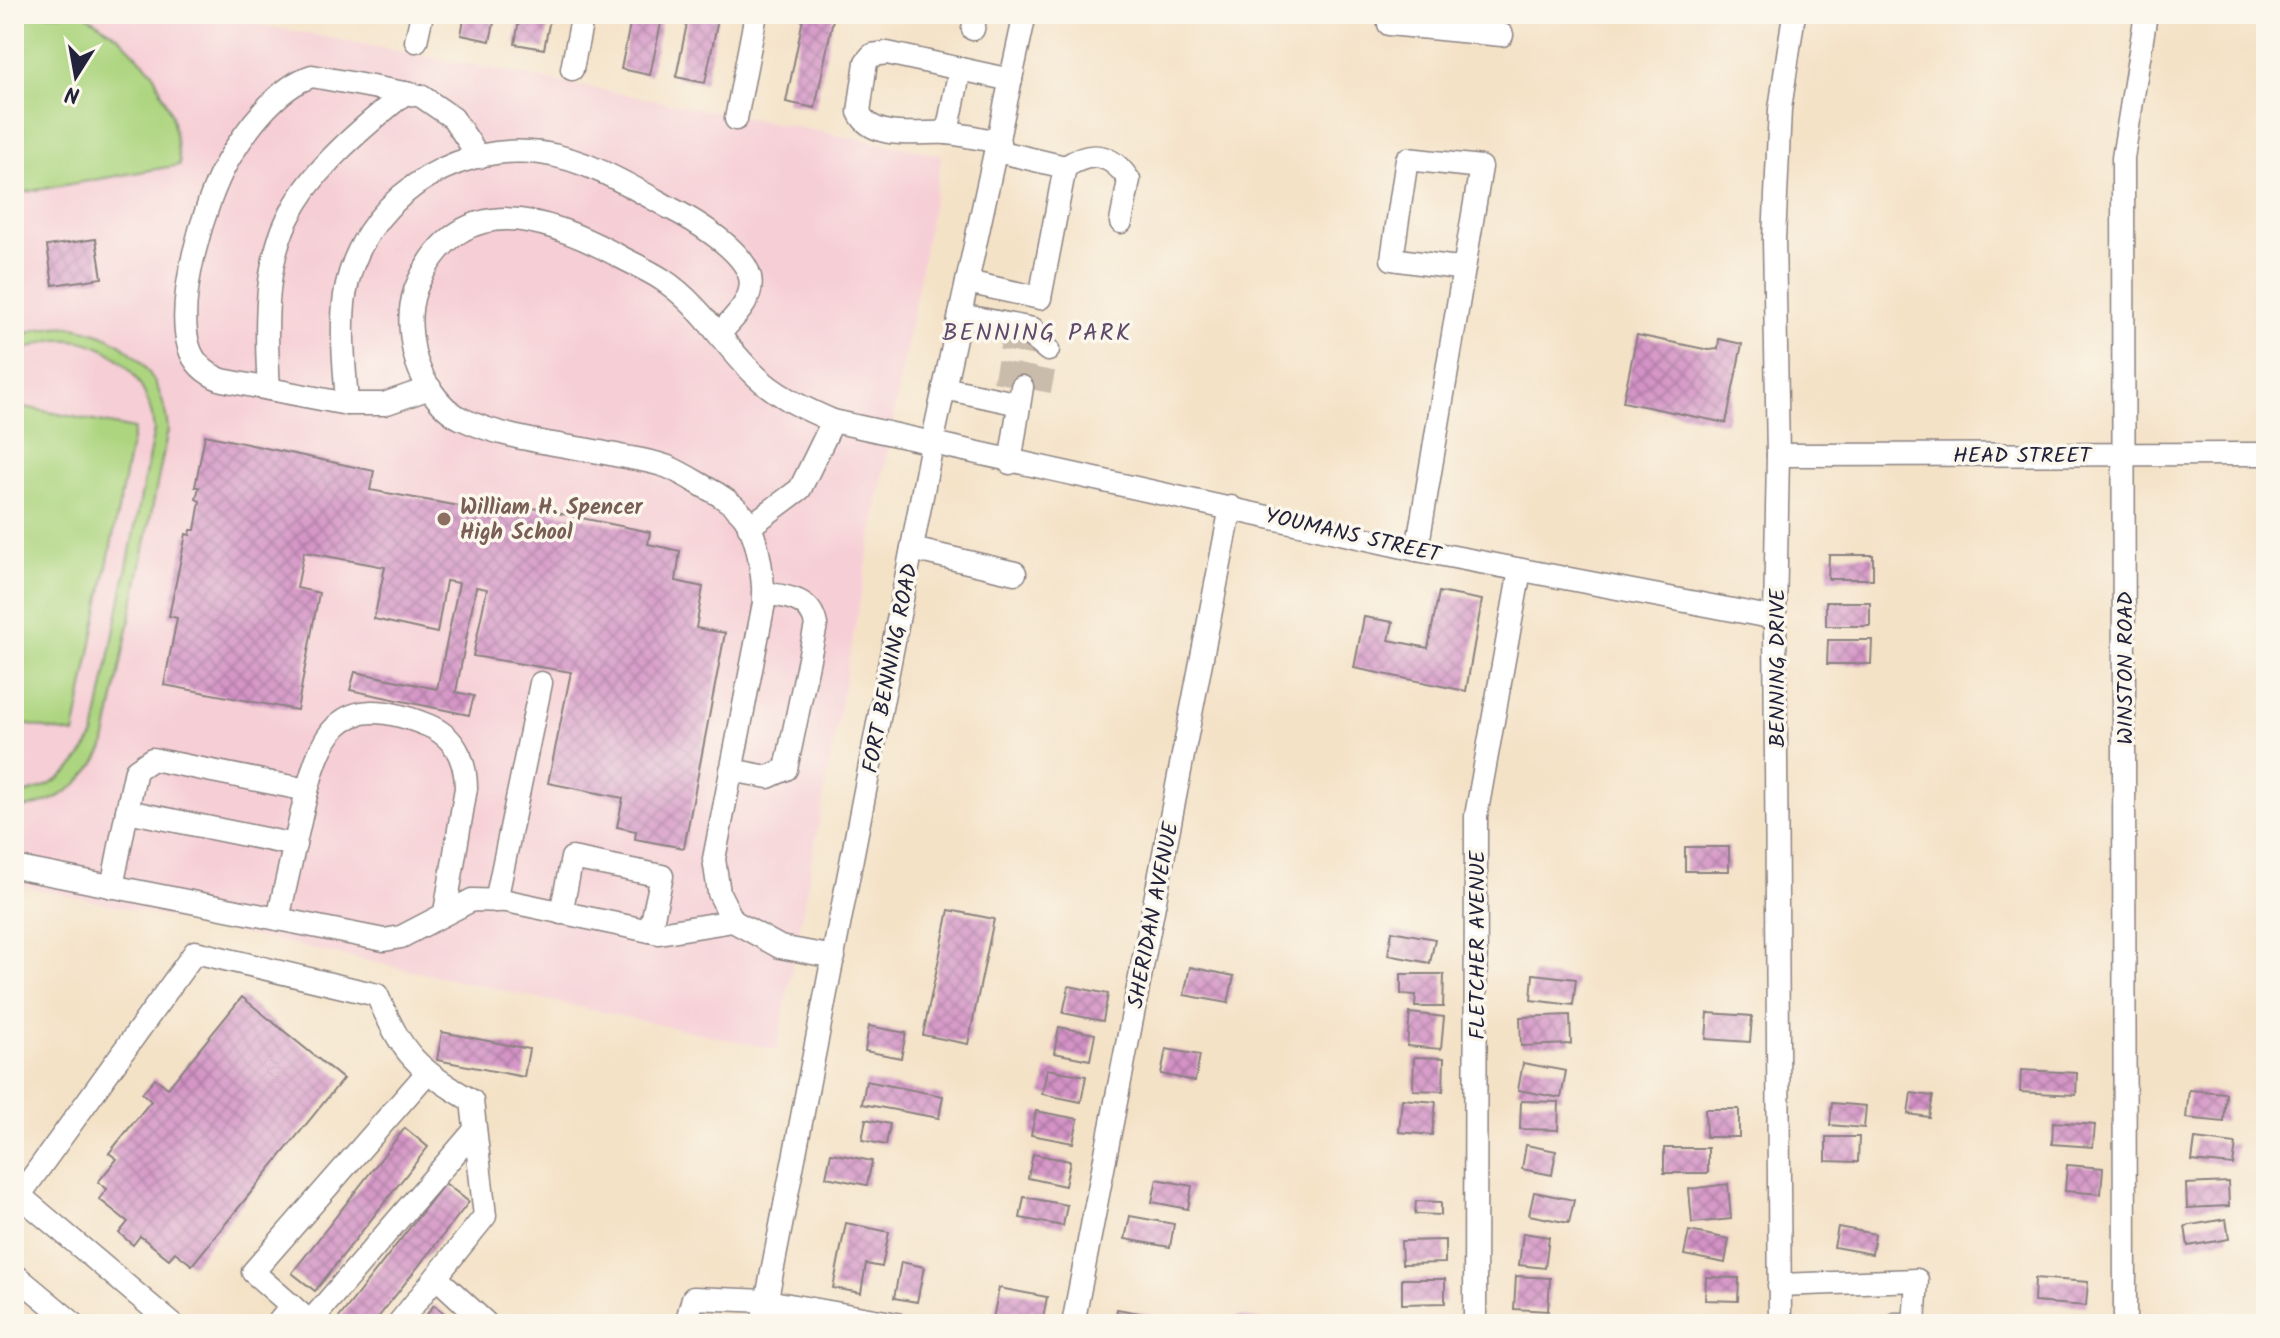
<svg xmlns="http://www.w3.org/2000/svg" width="2280" height="1338" font-family="Kalam,sans-serif">
<defs>
<pattern id="building-cross-hatch" width="8" height="8" patternUnits="userSpaceOnUse" patternTransform="scale(2)"><rect width="8" height="8" fill="#d493c6"/><path d="M0 0l8 8M0 8l8-8" fill="none" stroke="#ac78a2"/></pattern>
</defs>
<rect width="100%" height="100%" fill="#fbf7ec"/>
<filter id="ink" filterUnits="userSpaceOnUse"><feTurbulence type="fractalNoise" baseFrequency=".0125" numOctaves="2"/><feDisplacementMap in="SourceGraphic" scale="16" xChannelSelector="R" yChannelSelector="G"/><feConvolveMatrix kernelMatrix="1 2 1 2 8 2 1 2 1" color-interpolation-filters="sRGB"/></filter>
<filter id="wash" filterUnits="userSpaceOnUse"><feTurbulence type="fractalNoise" baseFrequency=".006" numOctaves="4" result="noise"/><feDisplacementMap in="SourceGraphic" scale="32" xChannelSelector="R" yChannelSelector="G"/><feGaussianBlur stdDeviation="1.8" result="paint"/><feColorMatrix in="noise" values="0 0 0 0 0 0 0 0 0 0 0 0 0 0 0 0 0 1.4 0 .05"/><feComposite in="paint" operator="in"/></filter>
<g filter="url(#wash)">
<rect width="100%" height="100%" fill="#f4e2c7"/>
<path fill="#f6cfd6" d="M14 14H205L942 155 777 1050 14 884Z"/>
<g fill="#add580" stroke="#687c5e" stroke-width="2">
<path d="M14 14H84L119 37 153 72 172 116 180 165 14 194Z"/>
<path d="M63 326C123 331 163 370 168 430L104 748C86 784 55 806 14 809V795C52 791 78 769 94 735L154 430C148 358 78 314 14 356V338L39 329Z"/>
<path d="M14 405 134 429 74 734 14 722Z"/>
</g>
<g id="blocks">
<g fill="url(#building-cross-hatch)">
<path d="M465 14H496L490 41 461 35Z"/>
<path d="M520 14H551L544 49 515 44Z"/>
<path d="M632 14H663L650 75 621 69Z"/>
<path d="M689 14H719L705 83 676 77Z"/>
<path d="M804 14H834L815 108 786 102Z"/>
<path d="M96 239 102 278 53 285 47 246Z"/>
<path d="M1637 335 1709 350 1718 349 1719 339 1742 344 1726 423 1623 402Z"/>
<path d="M205 435 374 471 370 490 515 516 518 505 650 532 648 544 680 551 676 581 703 587 696 628 725 633 684 848 635 839 636 831 617 827 623 798 548 783 571 672 473 656 487 589 476 587 456 692 474 696 469 715 350 690 355 672 437 689 459 583 446 581 437 633 374 619 385 567 304 552 297 588 319 593 297 710 164 685 177 618 169 616 186 534 190 535 191 530H195L200 501 196 499 199 487H195Z"/>
<path d="M1829 555H1873V579H1828Z"/>
<path d="M1439 592 1482 600 1466 691 1354 668 1364 617 1393 622 1389 640 1428 648Z"/>
<rect x="1826" y="602" width="44" height="24"/>
<path d="M1828 640H1872L1871 664H1827Z"/>
<rect x="1685" y="847" width="44" height="24"/>
<path d="M949 910 994 919 968 1044 923 1035Z"/>
<path d="M1392 931 1435 939 1430 963 1388 955Z"/>
<path d="M1190 967 1234 976 1228 1003 1184 995Z"/>
<path d="M1401 974H1444L1443 1007H1415L1416 995 1401 994Z"/>
<path d="M1533 974 1576 979 1573 1005 1531 1000Z"/>
<path d="M1069 986 1108 994 1103 1021 1063 1013Z"/>
<path d="M242 997 343 1079 192 1265 175 1252 169 1259 140 1236 133 1245 119 1233 128 1222 99 1199 107 1189 98 1182 117 1159 109 1153 151 1101 142 1093 155 1078 168 1088Z"/>
<path d="M1410 1013 1444 1017 1441 1049 1407 1046Z"/>
<path d="M1708 1013 1752 1016 1750 1042 1706 1039Z"/>
<path d="M1570 1015 1571 1044 1521 1046 1520 1017Z"/>
<path d="M869 1026 906 1033 901 1058 865 1051Z"/>
<path d="M1059 1027 1095 1034 1090 1060 1054 1053Z"/>
<path d="M442 1032 529 1049 524 1077 437 1060Z"/>
<path d="M1166 1049 1200 1055 1195 1081 1161 1074Z"/>
<path d="M1414 1057 1444 1058 1443 1091 1413 1090Z"/>
<path d="M1523 1063 1566 1071 1561 1098 1518 1090Z"/>
<path d="M1047 1069 1086 1076 1081 1102 1042 1094Z"/>
<path d="M2021 1070 2077 1073 2076 1095 2020 1092Z"/>
<path d="M866 1081 943 1096 939 1118 862 1104Z"/>
<path d="M2189 1090 2226 1093 2224 1122 2186 1118Z"/>
<path d="M1911 1093 1933 1096 1929 1117 1908 1114Z"/>
<path d="M1402 1099 1436 1102 1432 1135 1399 1132Z"/>
<path d="M1521 1101 1559 1102 1558 1130 1520 1129Z"/>
<path d="M1832 1103 1866 1106 1864 1128 1830 1125Z"/>
<path d="M1705 1109H1739V1137H1706Z"/>
<path d="M1036 1111 1078 1119 1073 1143 1031 1135Z"/>
<path d="M866 1119 890 1124 886 1145 862 1140Z"/>
<path d="M2053 1122 2095 1125 2093 1147 2052 1144Z"/>
<path d="M405 1128 428 1147 315 1291 292 1273Z"/>
<path d="M1826 1137H1859L1858 1162 1826 1161Z"/>
<path d="M2195 1139 2236 1144 2233 1165 2192 1161Z"/>
<path d="M1526 1145 1556 1151 1552 1175 1522 1169Z"/>
<rect x="1664" y="1148" width="44" height="25"/>
<path d="M831 1153 872 1161 867 1185 826 1177Z"/>
<path d="M1033 1154 1070 1161 1065 1186 1028 1178Z"/>
<path d="M2067 1165 2103 1168 2101 1194 2065 1191Z"/>
<path d="M1157 1179 1192 1186 1188 1209 1152 1202Z"/>
<path d="M2228 1182 2229 1206 2187 1208 2186 1184Z"/>
<path d="M445 1183 469 1202 373 1324H344L338 1319Z"/>
<path d="M1728 1184 1731 1219 1692 1223 1689 1189Z"/>
<path d="M1534 1192 1574 1200 1569 1223 1529 1215Z"/>
<path d="M1024 1197 1067 1205 1063 1226 1020 1218Z"/>
<path d="M1416 1201 1441 1202V1215L1415 1214Z"/>
<path d="M1130 1216 1174 1224 1170 1247 1125 1239Z"/>
<path d="M2226 1219 2229 1239 2188 1246 2185 1226Z"/>
<path d="M846 1223 889 1232 882 1267 866 1264 861 1293 833 1288Z"/>
<path d="M1838 1227 1875 1234 1872 1254 1834 1247Z"/>
<path d="M1689 1231 1729 1239 1725 1263 1684 1255Z"/>
<path d="M1523 1233 1549 1237 1545 1268 1519 1265Z"/>
<path d="M1445 1240V1263L1402 1264 1401 1241Z"/>
<path d="M901 1262 924 1267 917 1302 894 1298Z"/>
<path d="M1516 1276 1550 1278 1548 1311 1514 1309Z"/>
<path d="M1706 1277 1739 1278 1738 1301 1705 1300Z"/>
<path d="M2035 1278 2088 1282 2086 1306 2034 1302Z"/>
<path d="M1402 1279H1445V1303L1402 1304Z"/>
<path d="M999 1288 1047 1297 1042 1324 993 1319Z"/>
<path d="M434 1305 458 1324H420Z"/>
<path d="M1117 1309 1150 1315 1149 1324H1115Z"/>
<path d="M1238 1316 1273 1323V1324H1236Z"/>
</g>
</g>
</g>
<g filter="url(#ink)">
<use href="#blocks" fill-opacity="0" stroke="#8b8281" stroke-width="2"/>
<g fill="none" stroke-linecap="round" stroke-linejoin="round">
<g stroke="#cabcab" stroke-width="22" stroke-dasharray="22 11" stroke-linecap="butt">
<path d="M1004 384 1012 342"/>
<path d="M1022 387 1030 345"/>
<path d="M1040 391 1048 350"/>
</g>
<g stroke="#8b8281" stroke-width="25">
<g id="minor">
<path d="M1389 24 1502 35"/>
<path d="M973 29 976 14"/>
<path d="M416 41 422 14"/>
<path d="M572 69 583 14"/>
<path d="M736 119 756 14"/>
<path d="M947 133 960 69"/>
<path d="M999 142C982 139 965 135 948 133 922 131 872 142 859 112L866 62 872 55 887 53 1011 80"/>
<path d="M479 157 453 118 421 96 312 76C277 87 245 131 227 162 204 203 175 301 189 347 194 364 206 374 222 380L347 404C345 369 340 331 345 295 359 204 451 141 541 153 586 159 629 185 668 207 692 219 743 249 750 277 755 300 733 318 720 333"/>
<path d="M1065 167C1092 150 1111 153 1129 180L1121 222"/>
<path d="M967 282 1040 298 1065 167 997 151"/>
<path d="M960 315 1033 329 1031 336 1048 350"/>
<path d="M944 388 1019 404"/>
<path d="M269 389C259 231 284 191 405 93"/>
<path d="M347 404H384L430 388"/>
<path d="M1778 455 2266 454"/>
<path d="M1010 463 1022 387"/>
<path d="M749 527 800 489 833 421"/>
<path d="M912 549 1015 573"/>
<path d="M1417 550 1481 167 1407 159 1392 259 1464 269"/>
<path d="M731 770 768 777 786 769 816 625C811 598 788 597 763 593"/>
<path d="M127 811 136 770 152 759 307 790"/>
<path d="M14 867 384 940 401 937 472 900 507 901 659 933 733 921 780 947 834 957"/>
<path d="M112 887 127 811 295 845"/>
<path d="M496 901 541 683"/>
<path d="M561 913 572 858 662 876 650 931"/>
<path d="M278 919C286 883 294 848 302 812 320 734 336 688 427 725 455 736 466 760 466 788L445 912"/>
<path d="M733 921 719 893 714 859 764 603C763 576 760 545 747 521 739 507 719 494 705 487 693 480 680 472 668 467 653 461 636 459 620 456 569 445 509 441 462 419 438 408 419 376 414 352 409 327 408 304 419 281 463 189 544 217 615 254 631 263 648 270 663 280 698 303 722 342 751 371 774 395 803 408 833 421L1417 550 1775 618"/>
<path d="M426 1074 253 1272 310 1322 475 1130"/>
<path d="M19 1195 172 1324"/>
<path d="M14 1203 195 952 377 995C404 1056 415 1067 472 1101L485 1216 436 1277"/>
<path d="M14 1274 74 1324"/>
<path d="M1779 1285 1917 1280 1914 1324H1895"/>
<path d="M277 1324 292 1306"/>
<path d="M398 1324 436 1277 487 1324"/>
<path d="M686 1324 693 1298 767 1301 897 1324"/>
<path d="M762 1324 932 444 1025 14"/>
<path d="M1073 1324 1231 507"/>
<path d="M1475 1324 1476 816 1520 570"/>
<path d="M1780 1324 1775 618 1778 455 1774 239 1780 109 1794 14"/>
<path d="M2125 1324 2123 158 2146 14"/>
</g>
</g>
<use href="#minor" stroke="#fff" stroke-width="22"/>
</g>
</g>
<circle fill="#8d6e63" stroke="#fbf7ec" stroke-width="3" cx="444" cy="519" r="8"/>
<g text-anchor="middle" stroke-width="7" stroke-linejoin="round" paint-order="stroke">
<g font-size="22" fill="#22223b" stroke="#fbf7ec">
<text x="2022" y="462">HEAD STREET</text>
<text transform="translate(1353 534) rotate(13)" y="8">YOUMANS STREET</text>
<text transform="translate(889 668) rotate(-79)" y="8">FORT BENNING ROAD</text>
<text transform="translate(1776 668) rotate(-90)" y="8">BENNING DRIVE</text>
<text transform="translate(2124 668) rotate(-90)" y="8">WINSTON ROAD</text>
<text transform="translate(1152 915) rotate(-79)" y="8">SHERIDAN AVENUE</text>
<text transform="translate(1476 945) rotate(-90)" y="8">FLETCHER AVENUE</text>
</g>
<g font-size="22" font-weight="bold" fill="#785e54" stroke="#fbf7ec" text-anchor="start">
<text x="460" y="514">William H. Spencer<tspan x="460" dy="25">High School</tspan></text>
</g>
<g font-size="24" letter-spacing="2" fill="#604a6c" stroke="#fbf7ec">
<text x="1037" y="340">BENNING PARK</text>
</g>
</g>
<rect width="2280" height="1338" fill="none" stroke="#fbf7ec" stroke-width="48"/>
<g transform="translate(76 76) rotate(191)" stroke="#fbf7ec" stroke-width="6" paint-order="stroke">
<path d="M0-6L14 30L0 20L-14 30Z" fill="#22223b"/>
<text y="-12" font-size="22" font-weight="bold" text-anchor="middle" fill="#22223b">N</text>
</g>
</svg>
